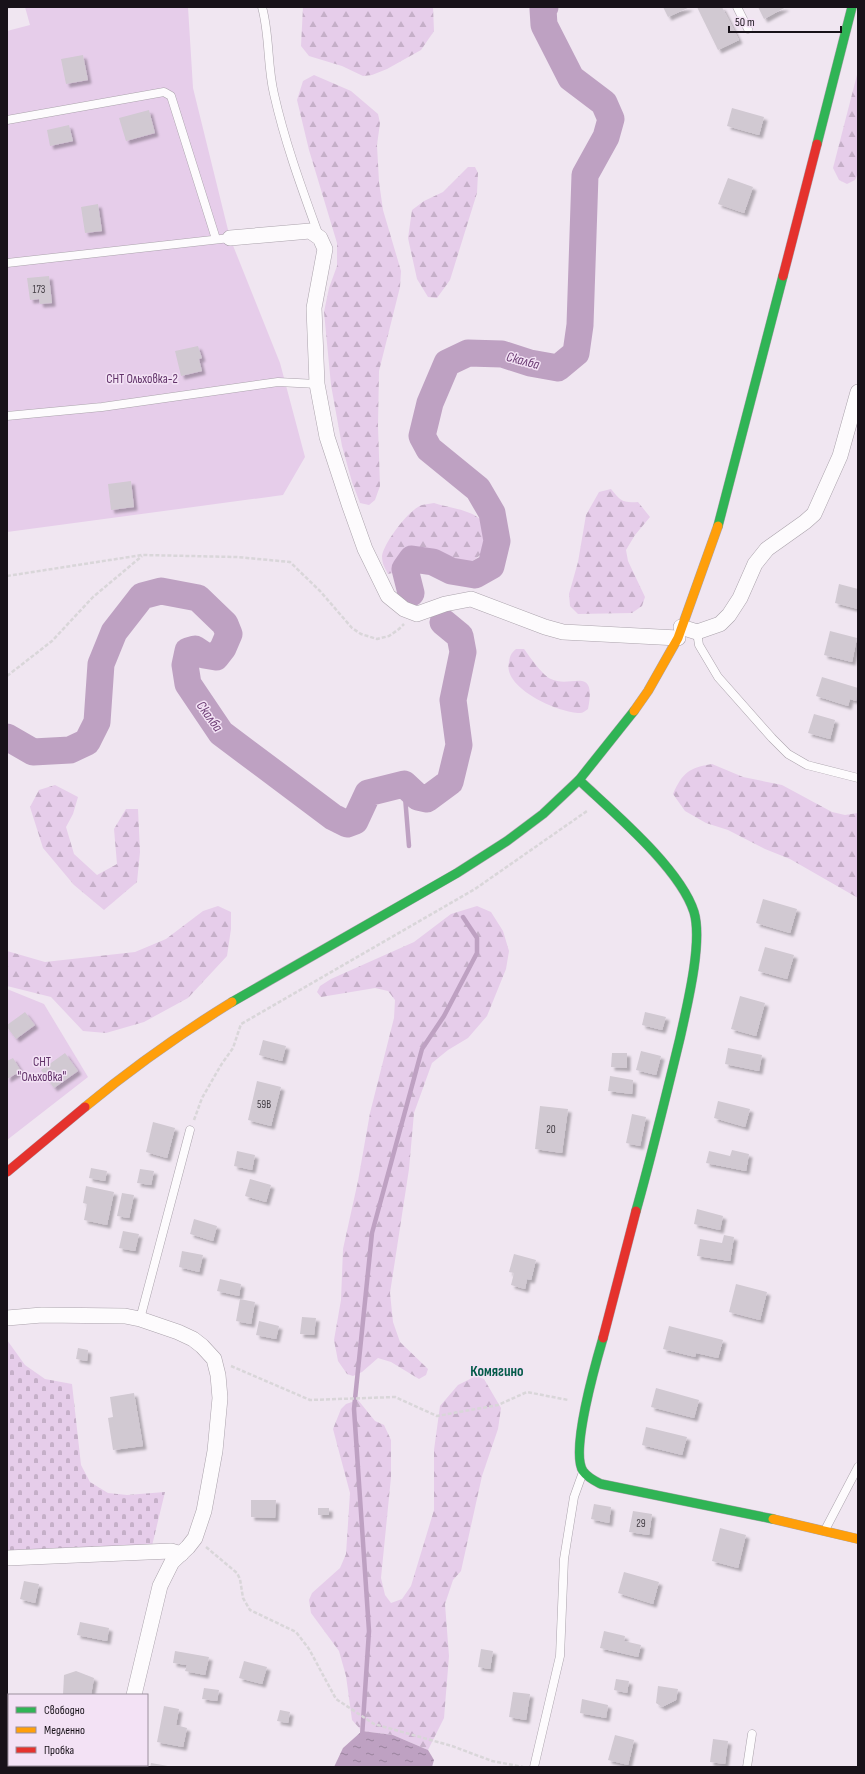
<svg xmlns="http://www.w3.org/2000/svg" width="865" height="1774" font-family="'Sofia Sans Condensed',sans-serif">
<defs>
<pattern id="forest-firs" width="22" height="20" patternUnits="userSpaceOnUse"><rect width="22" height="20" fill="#e6cdea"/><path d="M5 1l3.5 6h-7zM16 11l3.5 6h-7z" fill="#c5afc8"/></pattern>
<pattern id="cemetery-stones" width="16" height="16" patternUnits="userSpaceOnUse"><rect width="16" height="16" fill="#e6cdea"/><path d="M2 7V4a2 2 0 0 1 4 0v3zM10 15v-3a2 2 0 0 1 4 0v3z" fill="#c5afc8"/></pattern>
<pattern id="water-ripples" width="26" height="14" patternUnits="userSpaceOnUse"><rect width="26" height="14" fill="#bea1c2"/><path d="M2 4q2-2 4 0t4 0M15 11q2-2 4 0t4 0" fill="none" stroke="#99829d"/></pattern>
<filter id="shadow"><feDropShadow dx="3.5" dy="3.5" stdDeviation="1" flood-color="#0004"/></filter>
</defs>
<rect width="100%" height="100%" fill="#f0e6f1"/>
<g fill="url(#forest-firs)">
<path d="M303 7H433L434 31 421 50 387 69 372 75 363 76 342 66 309 56 301 46Z"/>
<path d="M858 71V173L855 180 847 184 839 180 833 168Z"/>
<path d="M314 75 351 91 378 114 380 123 377 145 379 182 383 210 401 271 400 287 379 371 378 426 380 486 375 500 369 505 360 503 352 482 342 446 331 385 324 312 329 288 337 266V243L309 150 297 100 303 81Z"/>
<path d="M468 167H475L478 173 477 193 450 280 437 298 428 297 417 279 408 238 412 210 424 201 443 192Z"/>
<path d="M611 489C621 501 622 503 638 502L650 517 635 535 626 550 628 561 645 597 642 606 632 613 578 614 570 606 569 594 578 562 586 515 599 492Z"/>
<path d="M434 503C449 508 468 509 480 519 484 523 488 532 488 538 488 544 484 551 480 555 458 579 432 542 409 552 401 555 400 565 397 572L388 574C385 568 382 564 382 556 384 543 408 510 422 505 426 504 430 504 434 503Z"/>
<path d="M516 649H524C530 657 543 676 551 679 571 689 597 664 588 709 585 711 583 713 580 713 559 713 502 688 509 662 510 656 511 653 516 649Z"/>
<path d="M712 764 743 777 782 785 832 812 845 815 858 813V898L790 859 765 849 728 830 706 823 685 811 673 794C683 772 689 768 712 764Z"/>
<path d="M55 785 78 797 73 814 66 827 74 854 97 875 117 864 114 829 126 809H138L140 852 137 882 104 910 74 885 43 848 30 807 39 790Z"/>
<path d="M218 906 231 912V929L227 956 188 998 144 1022 106 1033 83 1031 51 997 7 986V951L45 962 135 952 166 939 203 911Z"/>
<path d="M477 906 491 912 503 931 509 951 506 969 487 1016 468 1038 448 1050 432 1063 414 1113 409 1169 390 1293 393 1322 400 1342 428 1369 426 1375 419 1379 391 1362 378 1358 362 1372 353 1376 347 1374 338 1361 334 1340 341 1300 343 1249 358 1181 370 1113 394 1018 395 1000 388 991 375 988 321 997 317 992 320 986 331 979 414 942 451 914Z"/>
<path d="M476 1376 484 1379 501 1408 498 1429 482 1476 461 1571 453 1580 445 1604 449 1656 444 1718 428 1750 393 1735 362 1731 352 1720 346 1676 339 1651 311 1613 309 1600 312 1593 340 1568 346 1554 350 1493 333 1429 341 1409 346 1404 358 1400 375 1421 384 1425 391 1440V1477L381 1578 385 1595 391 1603 402 1599 411 1586 434 1510V1450L440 1406 458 1385Z"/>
</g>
<path fill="url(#cemetery-stones)" d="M7 1340 25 1365 45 1379 72 1384 81 1465 90 1482 108 1493 127 1495 165 1492 151 1550 7 1554Z"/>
<g fill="#e6cdea">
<path d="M25 7H188L193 88 230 238 280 363 305 457 283 495 7 532V31L30 25Z"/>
<path d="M7 989 44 1004 88 1077 7 1140Z"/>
</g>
<path fill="url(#water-ripples)" d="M362 1731 393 1735 428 1750 434 1760 432 1767H334L343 1748Z"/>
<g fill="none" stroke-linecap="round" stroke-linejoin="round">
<g stroke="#bea1c2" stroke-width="4.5">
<path d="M404 784 409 846"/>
<path d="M362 1737 369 1631 354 1409 372 1233 422 1049 444 1016 477 953V938L463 917"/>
</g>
<g stroke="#bea1c2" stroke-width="27">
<path d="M411 593 405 569 412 559 433 562 451 571 475 575 491 566 497 541 492 513 478 489 429 449 422 436 430 403 447 363 468 353 502 354 530 363 558 368 576 353 580 325 585 175 606 137 611 119 604 103 571 78 544 25 543 9 545 7"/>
<path d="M7 737 33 752 70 750 87 742 97 722 101 664 114 632 142 596 161 591 198 598 225 624 229 634 223 648 216 657 204 655 195 649 188 651 185 665 188 684 221 733 333 817 347 824 355 821 368 793 404 784 418 797 427 799 450 782 459 745 453 700 463 652 460 636 443 622"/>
</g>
</g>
<g fill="#d1c9d2" filter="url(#shadow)">
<path d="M663 7H690L668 17Z"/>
<path d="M697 7H722L739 40 718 50Z"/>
<path d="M758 7H786L764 19Z"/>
<path d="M83 55 88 80 66 84 61 59Z"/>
<path d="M732 108 764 117 759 135 727 126Z"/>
<path d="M149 110 155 133 126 141 119 118Z"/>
<path d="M69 125 73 141 50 146 47 130Z"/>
<path d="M728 178 753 187 744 213 718 204Z"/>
<path d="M98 204 102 231 85 233 81 207Z"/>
<path d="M49 276 52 303 40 304 39 299 30 300 27 278Z"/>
<path d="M198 346 202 358 199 359 202 371 181 376 175 351Z"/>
<path d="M131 481 134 507 111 510 108 484Z"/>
<path d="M839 584 858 589V609L835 603Z"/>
<path d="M830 631 857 638 852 662 824 655Z"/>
<path d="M822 677 858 688 856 701 850 699 848 706 816 696Z"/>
<path d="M814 714 835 720 830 739 808 733Z"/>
<path d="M763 899 797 909 790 933 756 923Z"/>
<path d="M765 947 794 955 787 979 758 971Z"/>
<path d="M740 996 765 1003 756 1036 731 1029Z"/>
<path d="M25 1012 35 1025 16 1039 7 1027V1025Z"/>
<path d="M645 1012 666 1017 662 1030 642 1025Z"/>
<path d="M263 1040 286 1046 282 1061 259 1055Z"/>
<path d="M728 1048 762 1055 759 1071 725 1064Z"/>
<path d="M641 1051 661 1056 656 1075 636 1070Z"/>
<path d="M65 1053 78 1071 54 1088 41 1070Z"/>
<path d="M612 1053H627V1068L611 1067Z"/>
<path d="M13 1058 21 1071 7 1079V1061Z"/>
<path d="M610 1076 633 1080 632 1094 608 1091Z"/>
<path d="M257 1081 281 1087 271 1126 248 1120Z"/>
<path d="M718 1101 750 1109 745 1127 714 1118Z"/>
<path d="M540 1106 568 1109 562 1153 535 1149Z"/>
<path d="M632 1114 646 1117 640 1146 626 1143Z"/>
<path d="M153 1122 175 1128 167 1158 146 1152Z"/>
<path d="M732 1150 749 1154 746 1171 706 1163 709 1151 730 1156Z"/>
<path d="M237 1151 255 1155 252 1170 234 1166Z"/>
<path d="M91 1168 107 1171 105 1181 89 1178Z"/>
<path d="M140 1169 154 1171 151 1185 137 1183Z"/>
<path d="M250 1179 271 1185 266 1202 245 1196Z"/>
<path d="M86 1186 114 1192 107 1225 84 1220 87 1204 83 1203Z"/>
<path d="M122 1193 134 1195 129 1218 117 1216Z"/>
<path d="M697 1209 723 1216 720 1230 694 1224Z"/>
<path d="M194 1219 217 1226 213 1241 190 1234Z"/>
<path d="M123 1231 139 1234 135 1251 119 1248Z"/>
<path d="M724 1235 734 1237 730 1261 697 1256 700 1239 722 1243Z"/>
<path d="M182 1251 203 1255 199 1272 179 1267Z"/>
<path d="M514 1254 536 1260 531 1280 527 1279 525 1289 511 1285 514 1273 509 1272Z"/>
<path d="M220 1279 241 1284 239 1296 217 1291Z"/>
<path d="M736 1284 767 1292 760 1320 729 1312Z"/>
<path d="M240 1299 255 1302 251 1324 236 1321Z"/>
<path d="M302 1317 316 1318 314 1335 300 1334Z"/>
<path d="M259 1321 279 1326 276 1339 256 1335Z"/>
<path d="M669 1326 723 1340 718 1358 696 1353 695 1357 663 1349Z"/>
<path d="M78 1348 88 1350 87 1361 76 1359Z"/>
<path d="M656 1388 699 1400 694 1418 651 1407Z"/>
<path d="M134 1393 143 1446 113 1450 108 1418 113 1417 110 1397Z"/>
<path d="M646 1427 687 1437 682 1455 642 1445Z"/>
<path d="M251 1500H276L275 1518 251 1517Z"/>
<path d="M594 1504 611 1507 609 1523 591 1519Z"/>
<rect x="318" y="1508" width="11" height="7"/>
<path d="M633 1511 652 1514 649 1535 629 1532Z"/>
<path d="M720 1528 746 1535 738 1568 712 1561Z"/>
<path d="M624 1572 659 1582 653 1604 618 1593Z"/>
<path d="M24 1581 39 1584 35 1603 20 1599Z"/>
<path d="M80 1622 109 1628 107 1641 77 1635Z"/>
<path d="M604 1631 625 1636 624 1641 641 1645 638 1657 600 1648Z"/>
<path d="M481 1649 493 1651 490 1669 478 1667Z"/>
<path d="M175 1651 209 1657 205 1675 185 1671 187 1665 173 1663Z"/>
<path d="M244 1661 267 1667 262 1684 239 1678Z"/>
<path d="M76 1671 94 1678 91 1695H63L64 1675Z"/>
<path d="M616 1679 629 1681 627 1693 614 1690Z"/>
<path d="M658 1686 678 1689 676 1700 662 1707 656 1703Z"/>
<path d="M204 1688 219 1690 217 1701 202 1699Z"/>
<path d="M513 1692 530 1694 526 1720 509 1717Z"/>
<path d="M582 1699 608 1705 606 1718 580 1713Z"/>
<path d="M164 1706 179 1709 176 1725 187 1728 183 1747 157 1742Z"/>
<rect x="7" y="1707" width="2" height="17"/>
<path d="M280 1710 290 1712 288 1723 277 1721Z"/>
<path d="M615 1735 634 1740 628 1765 608 1760Z"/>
<path d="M713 1739 728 1741 725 1764 710 1762Z"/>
<path d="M151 1763 168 1766V1767H150Z"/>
</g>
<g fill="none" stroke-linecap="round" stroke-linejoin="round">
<g stroke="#aba3ac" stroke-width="9">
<g id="lane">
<path d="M262 7C270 36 267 65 274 94 285 143 302 189 319 236"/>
<path d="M737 7 748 29"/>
<path d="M7 120 164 92 171 96 216 239"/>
<path d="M7 263 230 238"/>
<path d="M7 416 102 407 278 382 317 384"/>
<path d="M697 632 699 645 718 677 772 738 788 754 807 765 858 778"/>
<path d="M140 1319 190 1130"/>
<path d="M825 1530 858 1467"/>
<path d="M534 1767 560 1656 564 1559 574 1497 583 1472"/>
<path d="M747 1767 752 1734"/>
</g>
</g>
<g stroke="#aba3ac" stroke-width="16">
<g id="street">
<path d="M230 238 310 231 320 238 325 249 314 308 317 384 327 437 349 504 365 549 388 596 404 609 417 614 445 604 471 599 545 627 563 632 678 638"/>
<path d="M681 627 697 632 720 624 729 615 740 598 755 564 767 549 805 522 814 514 840 456 858 392"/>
<path d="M7 1318 42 1315 125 1316 140 1319 178 1332 193 1339 202 1346 214 1359 218 1375 220 1398 215 1451 204 1511 195 1538 188 1547 172 1562 160 1586 134 1695"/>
<path d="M7 1558 171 1551 181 1554"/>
<path d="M117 1767 118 1765"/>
</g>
</g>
<g stroke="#aba3ac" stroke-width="10">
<g id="fast">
<path d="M817 144 852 7"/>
<path d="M718 526 783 276"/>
<path d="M579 780C613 812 680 868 694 912 703 942 687 1006 680 1038 666 1096 652 1154 636 1211"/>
<path d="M232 1002 457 873 507 841 543 814 579 780 634 711"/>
<path d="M603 1338C596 1362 570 1452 583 1471 588 1478 595 1481 601 1484L773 1519"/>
</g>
</g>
<g stroke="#aba3ac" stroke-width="10">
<g id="slow">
<path d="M634 711 648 691 678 638 718 526"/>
<path d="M85 1107C132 1068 180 1034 232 1002"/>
<path d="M773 1519 858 1539"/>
</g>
</g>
<g stroke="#aba3ac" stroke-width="10">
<g id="jam">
<path d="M783 276 817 144"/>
<path d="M7 1172 85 1107"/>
<path d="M603 1338 636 1211"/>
</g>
</g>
<g stroke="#d9d6d9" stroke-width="2.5" stroke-dasharray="4 2" stroke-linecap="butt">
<path d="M7 8 10 7"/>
<path d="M7 576 142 555 237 557 290 562 320 591 352 628 361 634 377 639 389 636 399 629 404 624"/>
<path d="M7 676 52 641 93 597 142 556"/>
<path d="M194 1120 202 1098 221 1065 233 1048 241 1024 475 889 587 811"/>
<path d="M231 1366 310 1400 395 1397 437 1416 498 1405 527 1392 568 1400"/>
<path d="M206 1547 237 1573 240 1579 243 1598 250 1610 296 1632 309 1649 336 1699 374 1724 452 1746 492 1761 523 1767"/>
</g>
<use href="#lane" stroke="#fdfbfd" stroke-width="8"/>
<use href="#street" stroke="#fdfbfd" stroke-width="15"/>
<use href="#fast" stroke="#30b455" stroke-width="9"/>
<use href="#slow" stroke="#ff9f0a" stroke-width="9"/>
<use href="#jam" stroke="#e5322d" stroke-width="9"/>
</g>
<g text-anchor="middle" stroke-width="3" stroke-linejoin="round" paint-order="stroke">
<g font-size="11" fill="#464047">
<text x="39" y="293">173</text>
<text x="264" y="1108">59В</text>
<text x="551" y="1133">20</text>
<text x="641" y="1527">29</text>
</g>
<g font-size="13" fill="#613269" stroke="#f3e2f5">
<text x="142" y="383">СНТ Ольховка-2</text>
<text x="42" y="1066">СНТ<tspan x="42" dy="15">"Ольховка"</tspan></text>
</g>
<g font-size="14" font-style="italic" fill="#6c3d74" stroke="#f3e2f5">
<text transform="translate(523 360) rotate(15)" y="5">Скалба</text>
<text transform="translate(210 716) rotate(54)" y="5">Скалба</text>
</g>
<g font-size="15" font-weight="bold" fill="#035a48" stroke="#f3e2f5">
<text x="497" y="1376">Комягино</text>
</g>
</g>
<rect width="865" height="1774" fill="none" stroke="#181219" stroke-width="16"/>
<rect x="8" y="1694" width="140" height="72" fill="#f3e2f5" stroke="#9b8f9d"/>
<rect x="16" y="1707" width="20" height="6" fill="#30b455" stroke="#9b8f9d"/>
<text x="44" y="1714" font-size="12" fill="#181219">Свободно</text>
<rect x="16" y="1727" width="20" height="6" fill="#ff9f0a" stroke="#9b8f9d"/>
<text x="44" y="1734" font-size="12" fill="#181219">Медленно</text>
<rect x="16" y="1747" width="20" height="6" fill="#e5322d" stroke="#9b8f9d"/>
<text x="44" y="1754" font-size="12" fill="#181219">Пробка</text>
<path d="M729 26v6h112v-6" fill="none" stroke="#181219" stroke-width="2"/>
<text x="735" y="26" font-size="12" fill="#181219" stroke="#f3e2f5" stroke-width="3" paint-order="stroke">50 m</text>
</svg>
